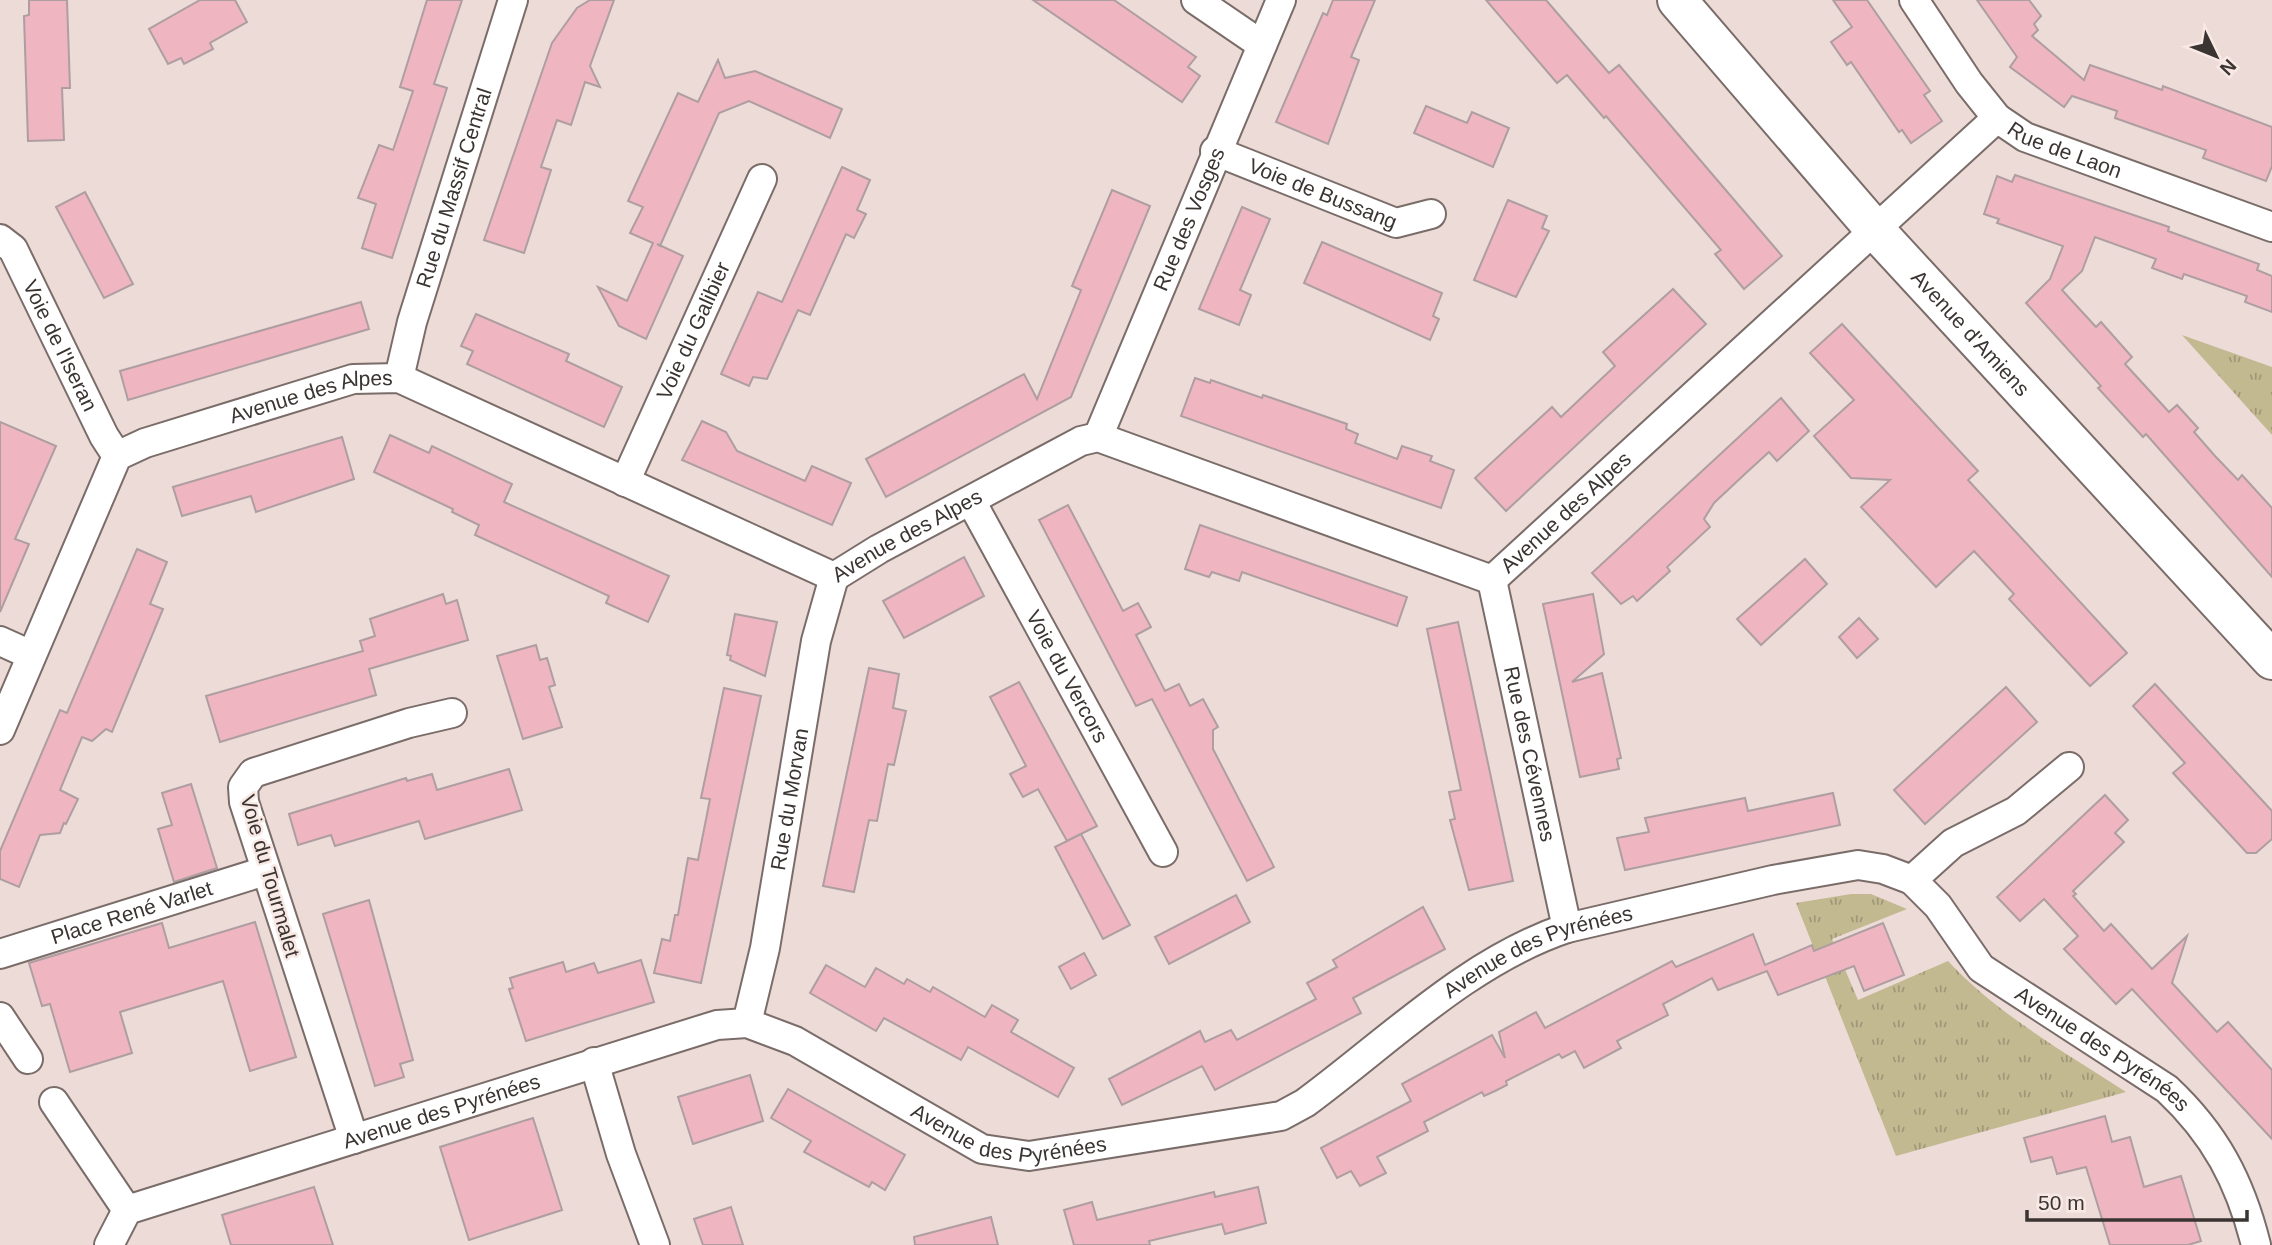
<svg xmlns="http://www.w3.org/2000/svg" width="2272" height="1245" font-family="Arial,sans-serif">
<defs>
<pattern id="grass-tufts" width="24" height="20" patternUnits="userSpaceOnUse" patternTransform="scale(1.75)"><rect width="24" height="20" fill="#c3b991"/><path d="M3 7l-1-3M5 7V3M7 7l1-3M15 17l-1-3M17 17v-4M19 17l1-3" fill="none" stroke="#9f9777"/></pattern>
</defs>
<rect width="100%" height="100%" fill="#ecdbd7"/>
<g fill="url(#grass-tufts)">
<path d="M2182 335 2272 367V435Z"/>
<path d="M1851 894H1871L1907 909 1832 939 1858 1000 1948 961C1998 1015 2065 1052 2126 1092L1896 1156 1796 903Z"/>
</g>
<g fill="#efb6c1" stroke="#ae9ea1" stroke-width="2">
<path d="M29 0H67L70 88H62L64 140 28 141 24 16 29 15Z"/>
<path d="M200 0H235L247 22 210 43 213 49 184 64 181 58 168 64 149 29Z"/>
<path d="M427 0H462L434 84 447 88 392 258 362 248 376 204 358 198 379 145 393 150 413 91 400 87Z"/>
<path d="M590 0H614L590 66 600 87 585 82 571 125 557 120 541 167 551 170 524 253 484 240 552 43 577 8Z"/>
<path d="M1033 0H1114L1196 57 1188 67 1200 76 1182 102Z"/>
<path d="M1333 0H1375L1351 57 1359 60 1328 144 1276 122 1323 13 1327 15Z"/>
<path d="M1486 0H1546L1609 73 1619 65 1782 256 1744 289 1715 254 1721 250 1606 116 1604 118 1567 75 1557 83Z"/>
<path d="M1833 0H1867L1930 91 1924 95 1942 121 1911 143 1902 130 1899 132 1851 62 1847 65 1831 42 1852 27Z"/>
<path d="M1977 0H2029L2041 16 2034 24 2038 30 2032 36 2084 80 2090 65 2162 90 2163 86 2272 127V166L2266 181 2203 158 2206 150 2115 118 2117 111 2072 96 2064 107 2010 67 2017 57Z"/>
<path d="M718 60 725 78 755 71 842 109 830 138 749 101 719 113 660 246 657 244 683 256 646 339 619 326 598 287 627 301 653 243 630 233 643 207 628 201 678 93 698 102Z"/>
<path d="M1426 106 1467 123 1472 112 1509 128 1493 167 1414 133Z"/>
<path d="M842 167 870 180 857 210 866 214 854 238 846 234 810 315 798 310 767 379 753 377 749 386 721 374 758 292 782 302Z"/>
<path d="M2015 175 2169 227 2168 231 2259 264 2257 270 2272 276V312L2245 302 2247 296 2184 274 2182 279 2152 268 2156 259 2095 237 2082 271 2062 290 2096 327 2101 322 2132 357 2125 364 2169 412 2177 405 2198 428 2194 432 2215 456 2238 480 2242 475 2272 508V577L2146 434 2143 437 2098 388 2101 386 2026 303 2050 279 2063 246 1997 223 1999 219 1984 214 1997 176 2012 182Z"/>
<path d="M1112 190 1150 206 1071 397 886 497 866 459 1024 374 1037 399 1081 290 1072 286Z"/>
<path d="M85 192 133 284 104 298 56 207Z"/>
<path d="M1508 200 1547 216 1542 228 1549 231 1516 297 1474 280Z"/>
<path d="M1242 207 1270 219 1240 290 1251 295 1239 325 1199 309Z"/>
<path d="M1322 242 1442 293 1433 316 1439 319 1430 340 1304 283Z"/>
<path d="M1673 289 1706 324 1506 511 1475 478 1552 407 1561 417 1615 366 1603 352Z"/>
<path d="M361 302 369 329 128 400 120 371Z"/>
<path d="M476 314 569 354 566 361 622 387 604 427 467 364 473 351 461 346Z"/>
<path d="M1842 324 1978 471 1968 480 2127 653 2090 686 2009 599 2014 594 1974 551 1936 587 1861 507 1890 480 1851 478 1814 436 1854 400 1810 353Z"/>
<path d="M1195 378 1210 383 1211 380 1262 398 1263 395 1347 424 1346 429 1358 434 1355 443 1397 459 1402 446 1432 456 1430 461 1454 470 1441 508 1181 416Z"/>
<path d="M1781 398 1809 431 1777 461 1769 452 1746 473 1714 503 1704 519 1710 527 1667 567 1670 571 1637 601 1633 596 1621 604 1592 573Z"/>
<path d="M702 421 726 432 737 451 805 481 812 466 851 483 832 525 682 460Z"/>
<path d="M0 422 56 446 15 539 29 544 0 612Z"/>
<path d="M390 435 429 453 432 446 512 484 504 502 669 576 648 622 606 603 609 596 475 535 479 525 452 512 453 509 374 472Z"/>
<path d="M342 437 354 479 256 512 251 496 182 516 173 487Z"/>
<path d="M1068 505 1123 611 1138 603 1151 627 1136 635 1165 691 1179 684 1190 706 1203 699 1218 727 1213 730V749L1274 867 1247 881 1152 699 1136 706 1039 520Z"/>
<path d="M1200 525 1407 597 1397 626 1242 572 1239 581 1212 572 1209 577 1185 569Z"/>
<path d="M137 549 167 562 150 604 163 609 112 732 106 729 92 741 82 737 60 790 78 799 66 824 64 823 60 833 40 835 19 887 0 879V851L60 710 67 713Z"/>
<path d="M964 557 984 596 904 638 883 601Z"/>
<path d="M1805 559 1827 584 1761 645 1737 619Z"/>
<path d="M443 594 446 604 457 600 468 640 369 669 376 695 220 742 206 696 363 651 360 641 375 636 370 619Z"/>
<path d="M1593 594 1604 654 1572 682 1602 673 1621 758 1617 759 1619 769 1580 777 1543 604Z"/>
<path d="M735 614 777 622 765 676 730 660 731 656 727 655Z"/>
<path d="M1859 618 1878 639 1857 658 1839 637Z"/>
<path d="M1458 622 1513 881 1469 890 1450 820 1455 819 1449 792 1461 790 1427 629Z"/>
<path d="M536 645 540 660 547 658 555 685 549 687 562 727 523 739 497 656Z"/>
<path d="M869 668 899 674 893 708 906 711 894 765 888 764 877 821 869 820 854 892 823 886Z"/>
<path d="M1019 682 1097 826 1067 841 1038 789 1023 797 1010 774 1026 766 990 697Z"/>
<path d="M2155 684 2272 811V839L2256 853H2247L2173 773 2185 763 2133 706Z"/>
<path d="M2006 687 2037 722 1925 824 1894 790Z"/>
<path d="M724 688 761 696 701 983 654 973 662 939 670 941 675 915H678L688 858 698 860 710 799 701 798Z"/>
<path d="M509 769 522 810 425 839 419 821 335 846 331 835 298 845 289 814 406 778 407 781 432 774 437 790Z"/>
<path d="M191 784 217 868 174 882 158 829 172 825 162 793Z"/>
<path d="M1833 793 1840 825 1625 870 1617 838 1649 832 1645 818 1745 798 1748 811Z"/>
<path d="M2105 795 2128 820 2115 833 2124 842 2073 891 2076 894 2073 896 2104 931 2111 924 2152 969 2187 936 2172 983 2217 1032 2228 1022 2272 1070V1139L2132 989 2116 1004 2064 949 2078 936 2044 899 2020 921 1997 897Z"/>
<path d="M1081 834 1130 925 1103 939 1055 847Z"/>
<path d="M1236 895 1250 922 1169 964 1155 937Z"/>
<path d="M369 900 413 1060 400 1064 404 1077 375 1086 323 914Z"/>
<path d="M1423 907 1445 949 1353 998 1361 1013 1215 1090 1202 1066 1122 1105 1109 1079 1200 1031 1205 1042 1231 1030 1237 1040 1316 999 1307 983 1337 967 1333 960Z"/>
<path d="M255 922 296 1057 250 1071 223 981 120 1012 132 1053 70 1072 50 1004 42 1006 29 963 162 923 169 948Z"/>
<path d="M1883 923 1904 975 1864 991 1854 966 1778 995 1767 971 1718 990 1712 978 1663 1004 1668 1015 1617 1041 1621 1048 1584 1068 1575 1051 1562 1058 1559 1054 1506 1081 1507 1085 1495 1091 1484 1096 1482 1092 1424 1122 1428 1131 1377 1157 1386 1173 1360 1186 1351 1171 1337 1178 1321 1148 1411 1101 1402 1084 1492 1035 1505 1058 1499 1032 1536 1012 1545 1028 1672 961 1676 967 1753 934 1765 965 1812 945 1814 951Z"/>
<path d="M1084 953 1096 975 1071 989 1059 967Z"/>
<path d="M641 960 654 1002 526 1041 509 989 513 988 510 978 563 962 566 972 594 963 598 973Z"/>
<path d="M826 965 865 987 876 968 904 984 907 979 930 992 933 987 985 1017 992 1005 1018 1020 1011 1032 1074 1068 1058 1097 968 1047 961 1060 884 1018 876 1031 810 993Z"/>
<path d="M750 1075 763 1121 693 1144 678 1097Z"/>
<path d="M788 1089 905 1155 885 1190 872 1182 869 1187 804 1152 811 1141 771 1118Z"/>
<path d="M2105 1116 2112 1142 2130 1137 2144 1187 2181 1176 2201 1241 2188 1245H2110L2086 1167 2057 1174 2052 1157 2031 1162 2024 1138Z"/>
<path d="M533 1118 562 1210 469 1240 440 1147Z"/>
<path d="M314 1187 333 1245H231L222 1215Z"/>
<path d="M1258 1187 1266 1223 1225 1234 1222 1224 1149 1241 1150 1245H1074L1064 1210 1092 1202 1097 1220 1214 1192 1215 1197Z"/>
<path d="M731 1207 743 1245H703L694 1219Z"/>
<path d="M991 1217 998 1245H915L914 1237Z"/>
</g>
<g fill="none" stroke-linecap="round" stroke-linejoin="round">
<g stroke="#7a6c68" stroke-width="32">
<g id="street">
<path d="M1196 0 1262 45"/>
<path id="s1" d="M1914 0 1969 83 1997 118 2025 137 2272 227"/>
<path id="s2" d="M1215 151 1396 223 1431 214"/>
<path id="s3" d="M0 239 13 249 104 436 117 456"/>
<path id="s4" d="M399 378 412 322 513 0"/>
<path id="s5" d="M1098 437 1281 0"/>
<path id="s6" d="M625 482 762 179"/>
<path id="s7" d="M971 501 1163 852"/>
<path id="s8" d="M834 577 879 549 1081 441 1098 437 1492 580"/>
<path id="s9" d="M1492 580 1997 118"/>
<path id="s10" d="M1492 580 1567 928"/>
<path d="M0 641 31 655"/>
<path id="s11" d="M0 730 117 456 145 443 353 379 399 378 834 577"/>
<path d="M1912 880 1953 843 2016 811 2069 767"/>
<path id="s12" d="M0 954 265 871"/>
<path d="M0 1017 28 1059"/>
<path id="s13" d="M747 1023 765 948 816 641 834 577"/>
<path d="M594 1062 621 1154 655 1245"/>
<path d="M54 1102 127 1210"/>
<path d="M354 1139 244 802 243 787 253 773 409 723 452 713"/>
<path id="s14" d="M109 1245 127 1210 717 1025 747 1023 795 1041 982 1149 1029 1156 1281 1116 1305 1103C1388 1042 1468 961 1567 928L1773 880 1858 865 1883 869 1912 880 1938 906 1981 968 2167 1089C2215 1134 2240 1181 2256 1245"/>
</g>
</g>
<g stroke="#7a6c68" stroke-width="42">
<g id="secondary">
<path id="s15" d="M1677 0 1876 231 2272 660"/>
</g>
</g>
<use href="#street" stroke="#fff" stroke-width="28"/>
<use href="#secondary" stroke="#fff" stroke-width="38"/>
</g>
<g text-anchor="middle" stroke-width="5" stroke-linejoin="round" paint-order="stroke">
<g font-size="21" fill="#3a3432" stroke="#f9e9e4">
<text dy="7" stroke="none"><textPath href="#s1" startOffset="220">Rue de Laon</textPath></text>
<text dy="7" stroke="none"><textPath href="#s4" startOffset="198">Rue du Massif Central</textPath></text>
<text dy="7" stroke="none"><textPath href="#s2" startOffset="116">Voie de Bussang</textPath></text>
<text dy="7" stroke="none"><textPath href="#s5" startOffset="236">Rue des Vosges</textPath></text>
<text dy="7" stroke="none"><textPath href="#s6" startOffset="166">Voie du Galibier</textPath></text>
<text dy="7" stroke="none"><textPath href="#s15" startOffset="444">Avenue d'Amiens</textPath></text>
<text dy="7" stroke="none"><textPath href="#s3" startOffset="124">Voie de l'Iseran</textPath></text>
<text dy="7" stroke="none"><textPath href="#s11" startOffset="502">Avenue des Alpes</textPath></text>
<text dy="7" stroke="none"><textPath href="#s9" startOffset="100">Avenue des Alpes</textPath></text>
<text dy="7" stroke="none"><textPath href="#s8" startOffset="84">Avenue des Alpes</textPath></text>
<text dy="7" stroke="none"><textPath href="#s7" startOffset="200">Voie du Vercors</textPath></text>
<text dy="7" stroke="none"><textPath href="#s10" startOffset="178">Rue des Cévennes</textPath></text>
<text dy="7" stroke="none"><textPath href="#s13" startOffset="228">Rue du Morvan</textPath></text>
<text transform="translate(270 876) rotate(74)" y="7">Voie du Tourmalet</text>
<text dy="7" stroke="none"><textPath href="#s12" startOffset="138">Place René Varlet</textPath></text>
<text dy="7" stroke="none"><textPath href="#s14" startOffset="1566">Avenue des Pyrénées</textPath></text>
<text dy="7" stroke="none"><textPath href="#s14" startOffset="2214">Avenue des Pyrénées</textPath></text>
<text dy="7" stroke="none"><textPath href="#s14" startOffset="369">Avenue des Pyrénées</textPath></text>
<text dy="7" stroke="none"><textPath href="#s14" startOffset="978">Avenue des Pyrénées</textPath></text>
</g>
</g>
<g transform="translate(2216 56) rotate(133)" stroke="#f9e9e4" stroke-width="5" paint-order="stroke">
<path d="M0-5L12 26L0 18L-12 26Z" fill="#3a3432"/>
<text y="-10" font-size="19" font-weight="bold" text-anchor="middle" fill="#3a3432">N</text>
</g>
<path d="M2027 1210v10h220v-10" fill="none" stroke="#3a3432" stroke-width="3.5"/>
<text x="2038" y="1210" font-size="21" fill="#3a3432" stroke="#f9e9e4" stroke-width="5" paint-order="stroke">50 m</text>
</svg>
